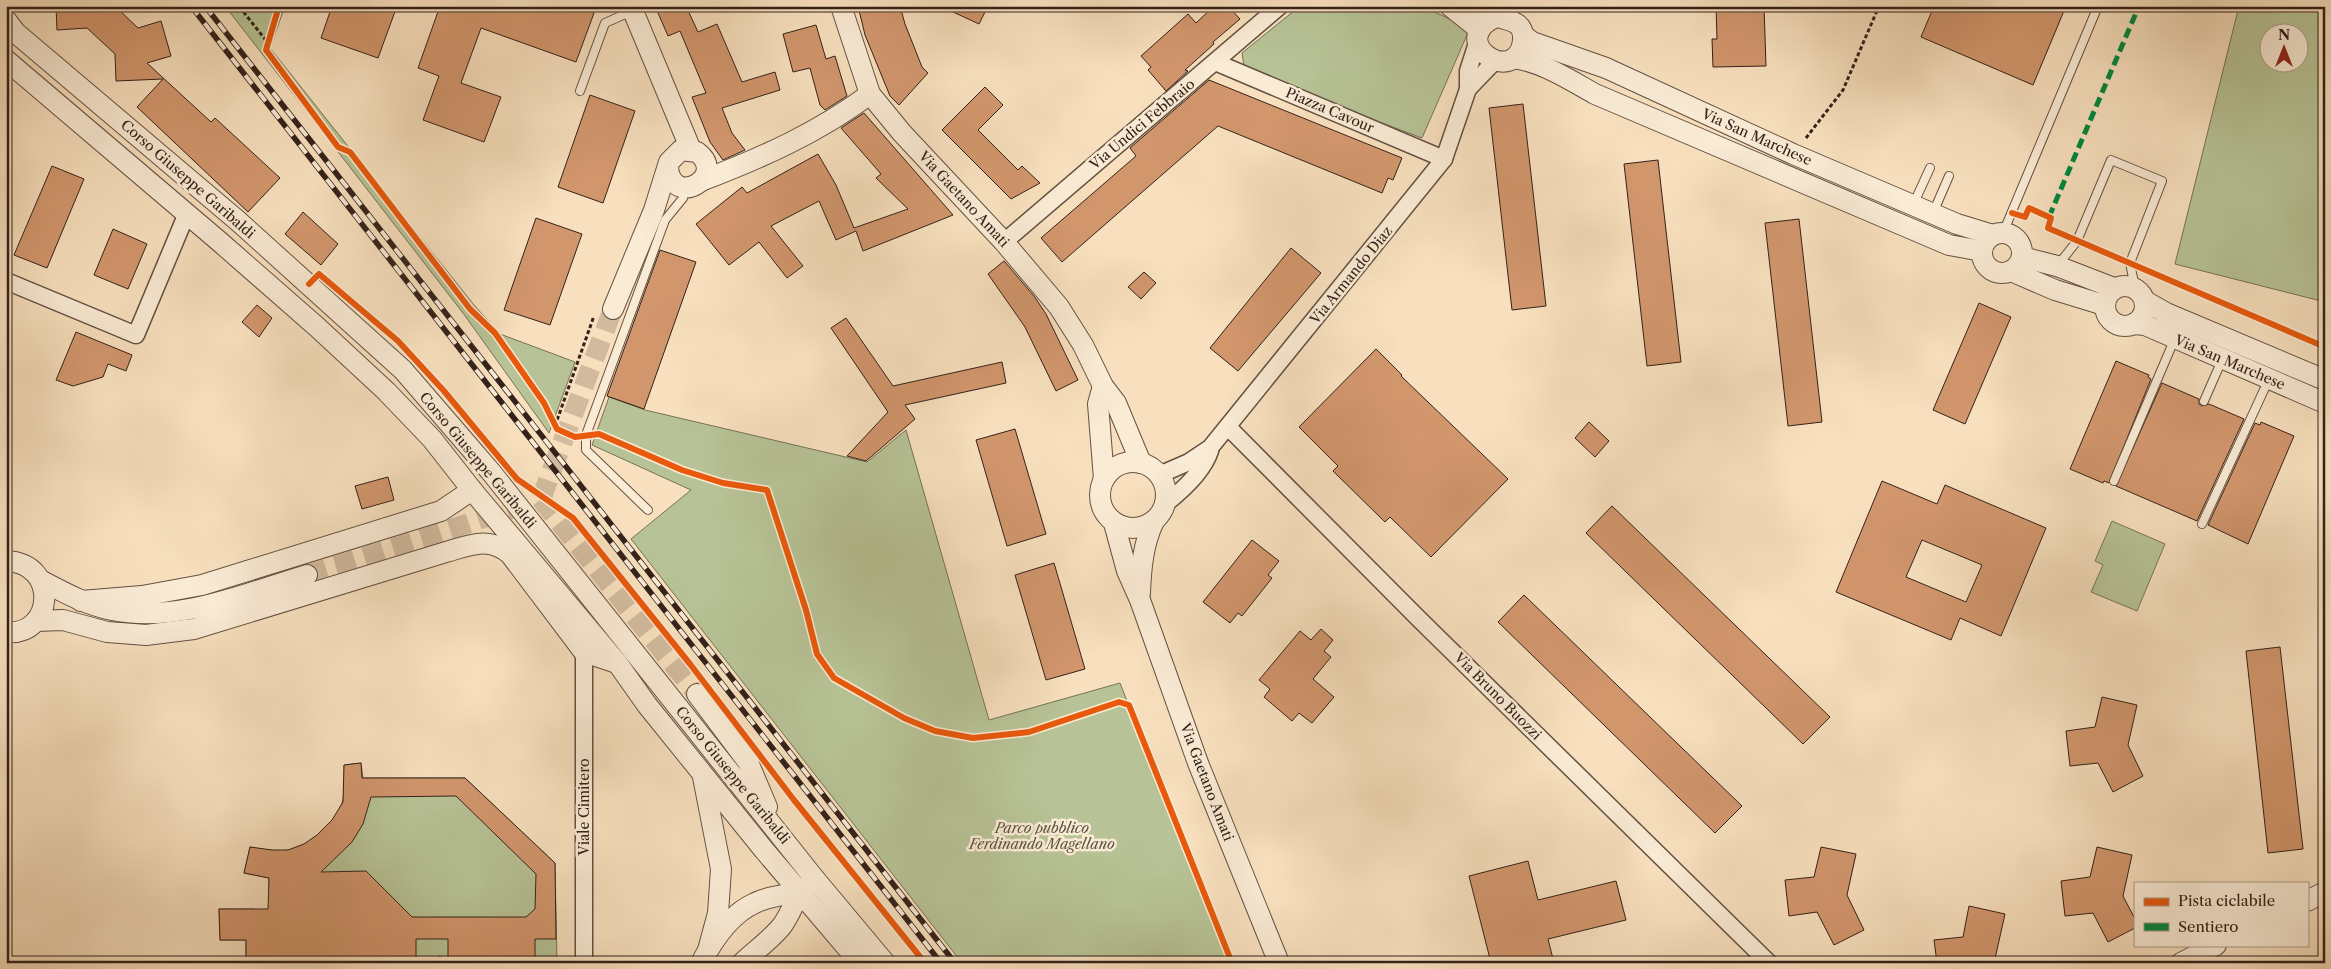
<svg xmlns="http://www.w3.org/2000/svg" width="2331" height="969" font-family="'Libre Caslon Text',serif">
<rect width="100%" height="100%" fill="#f8e0be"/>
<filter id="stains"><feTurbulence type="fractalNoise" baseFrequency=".004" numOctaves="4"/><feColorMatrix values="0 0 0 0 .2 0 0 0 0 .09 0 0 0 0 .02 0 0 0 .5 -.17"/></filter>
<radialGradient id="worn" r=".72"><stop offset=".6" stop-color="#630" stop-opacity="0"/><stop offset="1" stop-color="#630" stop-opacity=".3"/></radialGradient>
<g fill="#b7c396" stroke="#757258" fill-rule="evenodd">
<path d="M225 6H285L270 48 474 305 500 334 575 362 549 433 463 313Z"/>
<path d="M1300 6H1421L1470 28 1422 138 1245 72 1242 53Z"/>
<path d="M2239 6H2325V302L2175 264ZM2298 32V62H2268V32Z"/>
<path d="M609 397 645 410 867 462 906 430 989 720 1120 683 1229 963H962L631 539 691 490 592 445Z"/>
<path d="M2112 521 2165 544 2137 611 2091 592 2103 565 2095 561Z"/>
<path d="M361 763 363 778H465L555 863 557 963H246V940H220L219 909H254L255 914H269V878L244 873 250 847C262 849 276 852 288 850 310 845 338 822 343 799 345 788 344 776 344 765Z"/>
</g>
<g fill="#d2966d" stroke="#33211a" fill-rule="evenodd">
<path d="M56 6H115L138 28 161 21 171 56 147 63 211 122 215 118 280 178 248 212 137 107 163 79 116 81 115 54 87 28 57 30Z"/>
<path d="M332 6H397L378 58 321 38Z"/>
<path d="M440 6H575L594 13 576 62 481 28 461 83 501 97 484 142 423 120 439 76 418 68Z"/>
<path d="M655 6H686L698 32 717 24 742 82 775 72 780 90 722 108 732 133 745 150 723 160 710 142 692 97 706 93 680 31 668 36Z"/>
<path d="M858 6H900L905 24 922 67 928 73 899 105 890 96 865 35Z"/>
<path d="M940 6H988L979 24Z"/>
<path d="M1214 6H1228L1240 19 1213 42 1214 44 1185 70 1188 71 1166 91 1148 70 1151 67 1141 56 1188 14 1196 23Z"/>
<path d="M1716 6H1764L1766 66 1713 67 1712 39H1717Z"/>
<path d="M1934 6H2066L2033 85 1921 37Z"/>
<path d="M816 25 826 59 835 56 847 96 825 110 820 105 810 68 793 72 783 34Z"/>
<path d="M1209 80 1402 158 1393 180 1388 178 1382 193 1218 126 1062 262 1041 238 1136 156 1130 148Z"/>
<path d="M985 87 1003 105 978 130 1018 170 1022 166 1040 183 1011 199 942 130Z"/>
<path d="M590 95 635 111 603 203 558 187Z"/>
<path d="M1523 104 1546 306 1512 310 1489 108Z"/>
<path d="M864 113 953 215 863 251 856 231 836 240 819 201 771 226 803 266 787 278 759 242 729 265 696 224 742 187 747 193 818 154 836 185 854 228 908 209 876 178 881 174 841 128Z"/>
<path d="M1658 160 1681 362 1647 366 1624 164Z"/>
<path d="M52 166 84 179 47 268 14 255Z"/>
<path d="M303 212 338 244 321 265 285 234Z"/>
<path d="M536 218 582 234 550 325 504 310Z"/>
<path d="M1799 219 1822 422 1788 426 1765 223Z"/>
<path d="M113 229 147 244 128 289 94 275Z"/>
<path d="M1291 248 1321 273 1238 371 1210 348Z"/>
<path d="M660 250 696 262 644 409 607 396Z"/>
<path d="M1004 261 1034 296 1046 314 1078 380 1056 391 1025 327 988 274Z"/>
<path d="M1144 272 1156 283 1141 299 1128 287Z"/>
<path d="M1979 303 2011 317 1965 424 1933 410Z"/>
<path d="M257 305 272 318 259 337 242 322Z"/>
<path d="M846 318 893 386 1002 362 1006 383 905 405 915 419 866 461 847 456 888 412 831 328Z"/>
<path d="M76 332 132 355 126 371 108 364 103 377 73 386 56 380Z"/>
<path d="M1376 349 1402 375 1401 376 1508 479 1431 557 1390 517 1385 522 1333 471 1338 466 1299 427Z"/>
<path d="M2116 361 2149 375 2148 377 2151 379 2109 483 2104 481 2103 483 2070 469Z"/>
<path d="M2162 383 2199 399V404L2202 406 2209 404 2244 419 2197 521 2116 486Z"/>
<path d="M1589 422 1609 441 1595 457 1575 438Z"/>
<path d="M2261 422 2294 436 2248 544 2208 525 2255 423 2260 425Z"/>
<path d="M1015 429 1046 534 1007 546 976 440Z"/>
<path d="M388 477 394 500 362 509 355 486Z"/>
<path d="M1882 481 1937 504 1945 485 2046 528 2001 636 1960 618 1951 640 1836 592ZM1922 540 1982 565 1966 602 1906 577Z"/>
<path d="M1612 506 1830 717 1803 744 1586 533Z"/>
<path d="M1252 540 1279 561 1268 575 1272 578 1242 616 1238 613 1230 623 1203 602Z"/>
<path d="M1054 563 1085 669 1046 680 1015 575Z"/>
<path d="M1524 595 1742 806 1715 833 1498 622Z"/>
<path d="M1321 629 1333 640 1324 651 1331 657 1313 679 1334 697 1312 723 1299 713 1292 721 1264 697 1270 689 1259 680 1300 631 1311 640Z"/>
<path d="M2280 647 2303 849 2268 853 2246 651Z"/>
<path d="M2102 697 2137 705 2128 745 2143 776 2113 792 2098 763 2070 766 2066 731 2095 727Z"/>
<path d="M361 763 362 778H465L555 863 556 939H535V963H448V939H416V963H246V940H220L219 909H268L269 878 244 873 250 847 272 850H288L304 844 317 835 332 820 343 802 344 765ZM456 796 536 874 535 909 526 917H412L366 871 321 872 352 842 363 824 371 797Z"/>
<path d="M1821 847 1856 854 1847 895 1864 930 1834 945 1817 912 1789 916 1785 880 1814 877Z"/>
<path d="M2097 847 2132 855 2123 896 2135 919V928L2108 942 2093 913 2065 916 2061 881 2090 877Z"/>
<path d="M1528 861 1538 900 1616 881 1626 920 1548 939 1554 963H1491L1469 876Z"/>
<path d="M1969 906 2005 914 1994 963H1937L1934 940 1963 937Z"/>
</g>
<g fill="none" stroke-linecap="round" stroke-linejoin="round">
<g stroke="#d1ba9d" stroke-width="20" stroke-dasharray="20 10" stroke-linecap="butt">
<path d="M541 499 697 694"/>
<path d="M541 499 613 309"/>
<path d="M307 575 425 538 534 501"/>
</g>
<g stroke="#645143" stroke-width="10">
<g id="service">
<path d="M580 91 605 23 632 11"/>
<path d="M1913 205 1930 168"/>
<path d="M1933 213 1949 176"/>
<path d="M2003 233 2098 6"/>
<path d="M2058 265 2077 241 2111 160 2162 181 2130 263 2135 288"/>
<path d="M2204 401 2222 360"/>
<path d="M2114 481 2175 338"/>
<path d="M648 510 586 450V435L665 220 683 198 685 187"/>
<path d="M2202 524 2269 379"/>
</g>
</g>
<g stroke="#645143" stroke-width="19">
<g id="minor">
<path d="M1215 62 1444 159"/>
<path d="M1468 89 1495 61"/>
<path d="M1004 242 1280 6"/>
<path d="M6 281 136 335 187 213"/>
<path d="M1228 427 1419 619 1769 963"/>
<path d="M1159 475 1189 462 1210 448 1444 159 1468 89V71L1478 40"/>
<path d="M1165 504C1183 490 1203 472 1210 451"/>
<path d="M584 652V963"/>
</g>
</g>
<g stroke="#645143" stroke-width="22">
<g id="tertiary">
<path d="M631 6 691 150"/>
<path d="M841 6 870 94 902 133 1004 242 1059 307 1083 345 1103 386 1116 403 1141 463"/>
<path d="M1450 6 1480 30"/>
<path d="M1474 6C1481 9 1488 14 1495 16 1508 21 1525 20 1523 41 1516 89 1444 41 1496 17"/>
<path d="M6 20 16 33 238 221 403 370 491 472 814 878 885 963"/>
<path d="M1523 35 1532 42 1606 68 1793 154 1957 224 1993 235"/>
<path d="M1514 58C1542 62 1570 80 1595 94L1949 245 1982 251"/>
<path d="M6 60 220 242 317 327 386 391 432 439 472 490 618 664 647 705 764 850 860 963"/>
<path d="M701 181C761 158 818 133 870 94"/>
<circle cx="2002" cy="253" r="20"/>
<path d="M2022 257 2057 266 2114 288"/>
<path d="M2011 271 2055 290 2104 305"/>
<circle cx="2125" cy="306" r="20"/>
<path d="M2145 301 2166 313 2325 380"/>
<path d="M613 309 654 210 669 162 681 150 697 152C729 176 673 209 668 168"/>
<path d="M2134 324 2145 325 2325 403"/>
<path d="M1103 386 1098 404 1104 479"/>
<circle cx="1133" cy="495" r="33"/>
<path d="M1114 523 1127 571 1140 600 1198 763 1279 963"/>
<path d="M6 561C60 563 54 637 6 632"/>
<path d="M42 581C65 593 87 605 112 610 178 623 244 594 307 575"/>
<path d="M1140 593C1141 568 1143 544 1154 521"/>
<path d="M81 601 142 596 202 585 441 511 472 490"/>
<path d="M36 621 63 620 107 632 146 635 194 629 446 552C470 545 489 536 510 554L584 652 617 663"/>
<path d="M697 694 748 762 767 807"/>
<path d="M703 777 721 869 718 913 708 950"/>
<path d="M2307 901 2325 892"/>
<path d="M701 963C713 940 730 914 755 903 768 896 786 895 801 892"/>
<path d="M742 963C755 951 769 941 781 927 791 915 794 898 806 887"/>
<path d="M2181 963 2216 945"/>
</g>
</g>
<g stroke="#33211a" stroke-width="3" stroke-dasharray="4 2.5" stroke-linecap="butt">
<path d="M241 6 242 10 268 43"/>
<path d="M1806 138 1843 90 1879 6"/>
<path d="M555 426 594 316"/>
<path d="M440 956V963"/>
</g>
<use href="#service" stroke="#faebd5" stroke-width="8"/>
<use href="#minor" stroke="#faebd5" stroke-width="16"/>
<use href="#tertiary" stroke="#faebd5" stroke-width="20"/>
<g stroke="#33211a" stroke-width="5.5">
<g id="rail">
<path d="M191 6 941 963"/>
<path d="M205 6 955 963"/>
</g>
</g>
<use href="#rail" stroke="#faebd5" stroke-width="4" stroke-dasharray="11" stroke-linecap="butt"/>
<path stroke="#00873e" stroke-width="5" stroke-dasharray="10 5" stroke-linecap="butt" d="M2049 217 2139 6"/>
<g stroke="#faebd5" stroke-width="9">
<g id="cycleway">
<path d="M279 6 266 50 338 147 350 152 470 309 495 333 544 403 557 429 575 437 599 434 682 470 723 483 767 490 806 610 817 654 834 678 904 718 935 731 973 738 1029 732 1119 702 1129 705 1232 963"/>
<path d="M2012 213 2025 217 2029 208 2049 217 2051 218 2048 228 2325 347"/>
<path d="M309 284 319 274 398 341 444 391 517 479 573 518 690 664 794 800 925 963"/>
</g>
</g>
<use href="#cycleway" stroke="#e8590c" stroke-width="6"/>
</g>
<g text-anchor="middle" stroke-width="5" stroke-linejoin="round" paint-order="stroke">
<g font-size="14" fill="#33211a" stroke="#faebd5">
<text transform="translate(1330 110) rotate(23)" y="5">Piazza Cavour</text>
<text transform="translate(1142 124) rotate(-40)" y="5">Via Undici Febbraio</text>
<text transform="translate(1757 137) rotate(24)" y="5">Via San Marchese</text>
<text transform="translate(188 179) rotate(41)" y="5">Corso Giuseppe Garibaldi</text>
<text transform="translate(964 199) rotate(47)" y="5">Via Gaetano Amati</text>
<text transform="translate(1351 275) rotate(-51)" y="5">Via Armando Diaz</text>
<text transform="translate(2230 362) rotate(23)" y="5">Via San Marchese</text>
<text transform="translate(478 460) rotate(50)" y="5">Corso Giuseppe Garibaldi</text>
<text transform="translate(1498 696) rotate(45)" y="5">Via Bruno Buozzi</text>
<text transform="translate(733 775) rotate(51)" y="5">Corso Giuseppe Garibaldi</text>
<text transform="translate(1207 782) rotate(69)" y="5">Via Gaetano Amati</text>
<text transform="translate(584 807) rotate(-90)" y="5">Viale Cimitero</text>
</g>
<g font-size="14" font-style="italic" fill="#5b523f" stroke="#faebd5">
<text x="1042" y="833">Parco pubblico<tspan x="1042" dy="16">Ferdinando Magellano</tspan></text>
</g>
</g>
<rect width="2331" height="969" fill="none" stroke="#f8e0be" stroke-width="25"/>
<rect x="8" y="8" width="2316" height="954" fill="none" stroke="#33211a" stroke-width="2.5"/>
<rect x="12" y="12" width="2306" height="944" fill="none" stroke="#33211a"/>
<rect x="2134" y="882" width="175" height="65" fill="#faebd5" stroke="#aa9a8a"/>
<rect x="2144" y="898" width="25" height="8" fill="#e8590c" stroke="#aa9a8a"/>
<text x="2178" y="906" font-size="15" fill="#33211a">Pista ciclabile</text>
<rect x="2144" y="923" width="25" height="8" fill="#00873e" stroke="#aa9a8a"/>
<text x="2178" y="932" font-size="15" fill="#33211a">Sentiero</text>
<g transform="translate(2284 48)"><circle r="24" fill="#faebd5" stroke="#aa9a8a"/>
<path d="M0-4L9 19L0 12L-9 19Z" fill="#8f2418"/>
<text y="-8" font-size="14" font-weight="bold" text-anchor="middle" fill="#33211a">N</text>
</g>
<rect width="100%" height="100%" filter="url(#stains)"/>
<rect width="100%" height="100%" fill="url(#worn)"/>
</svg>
